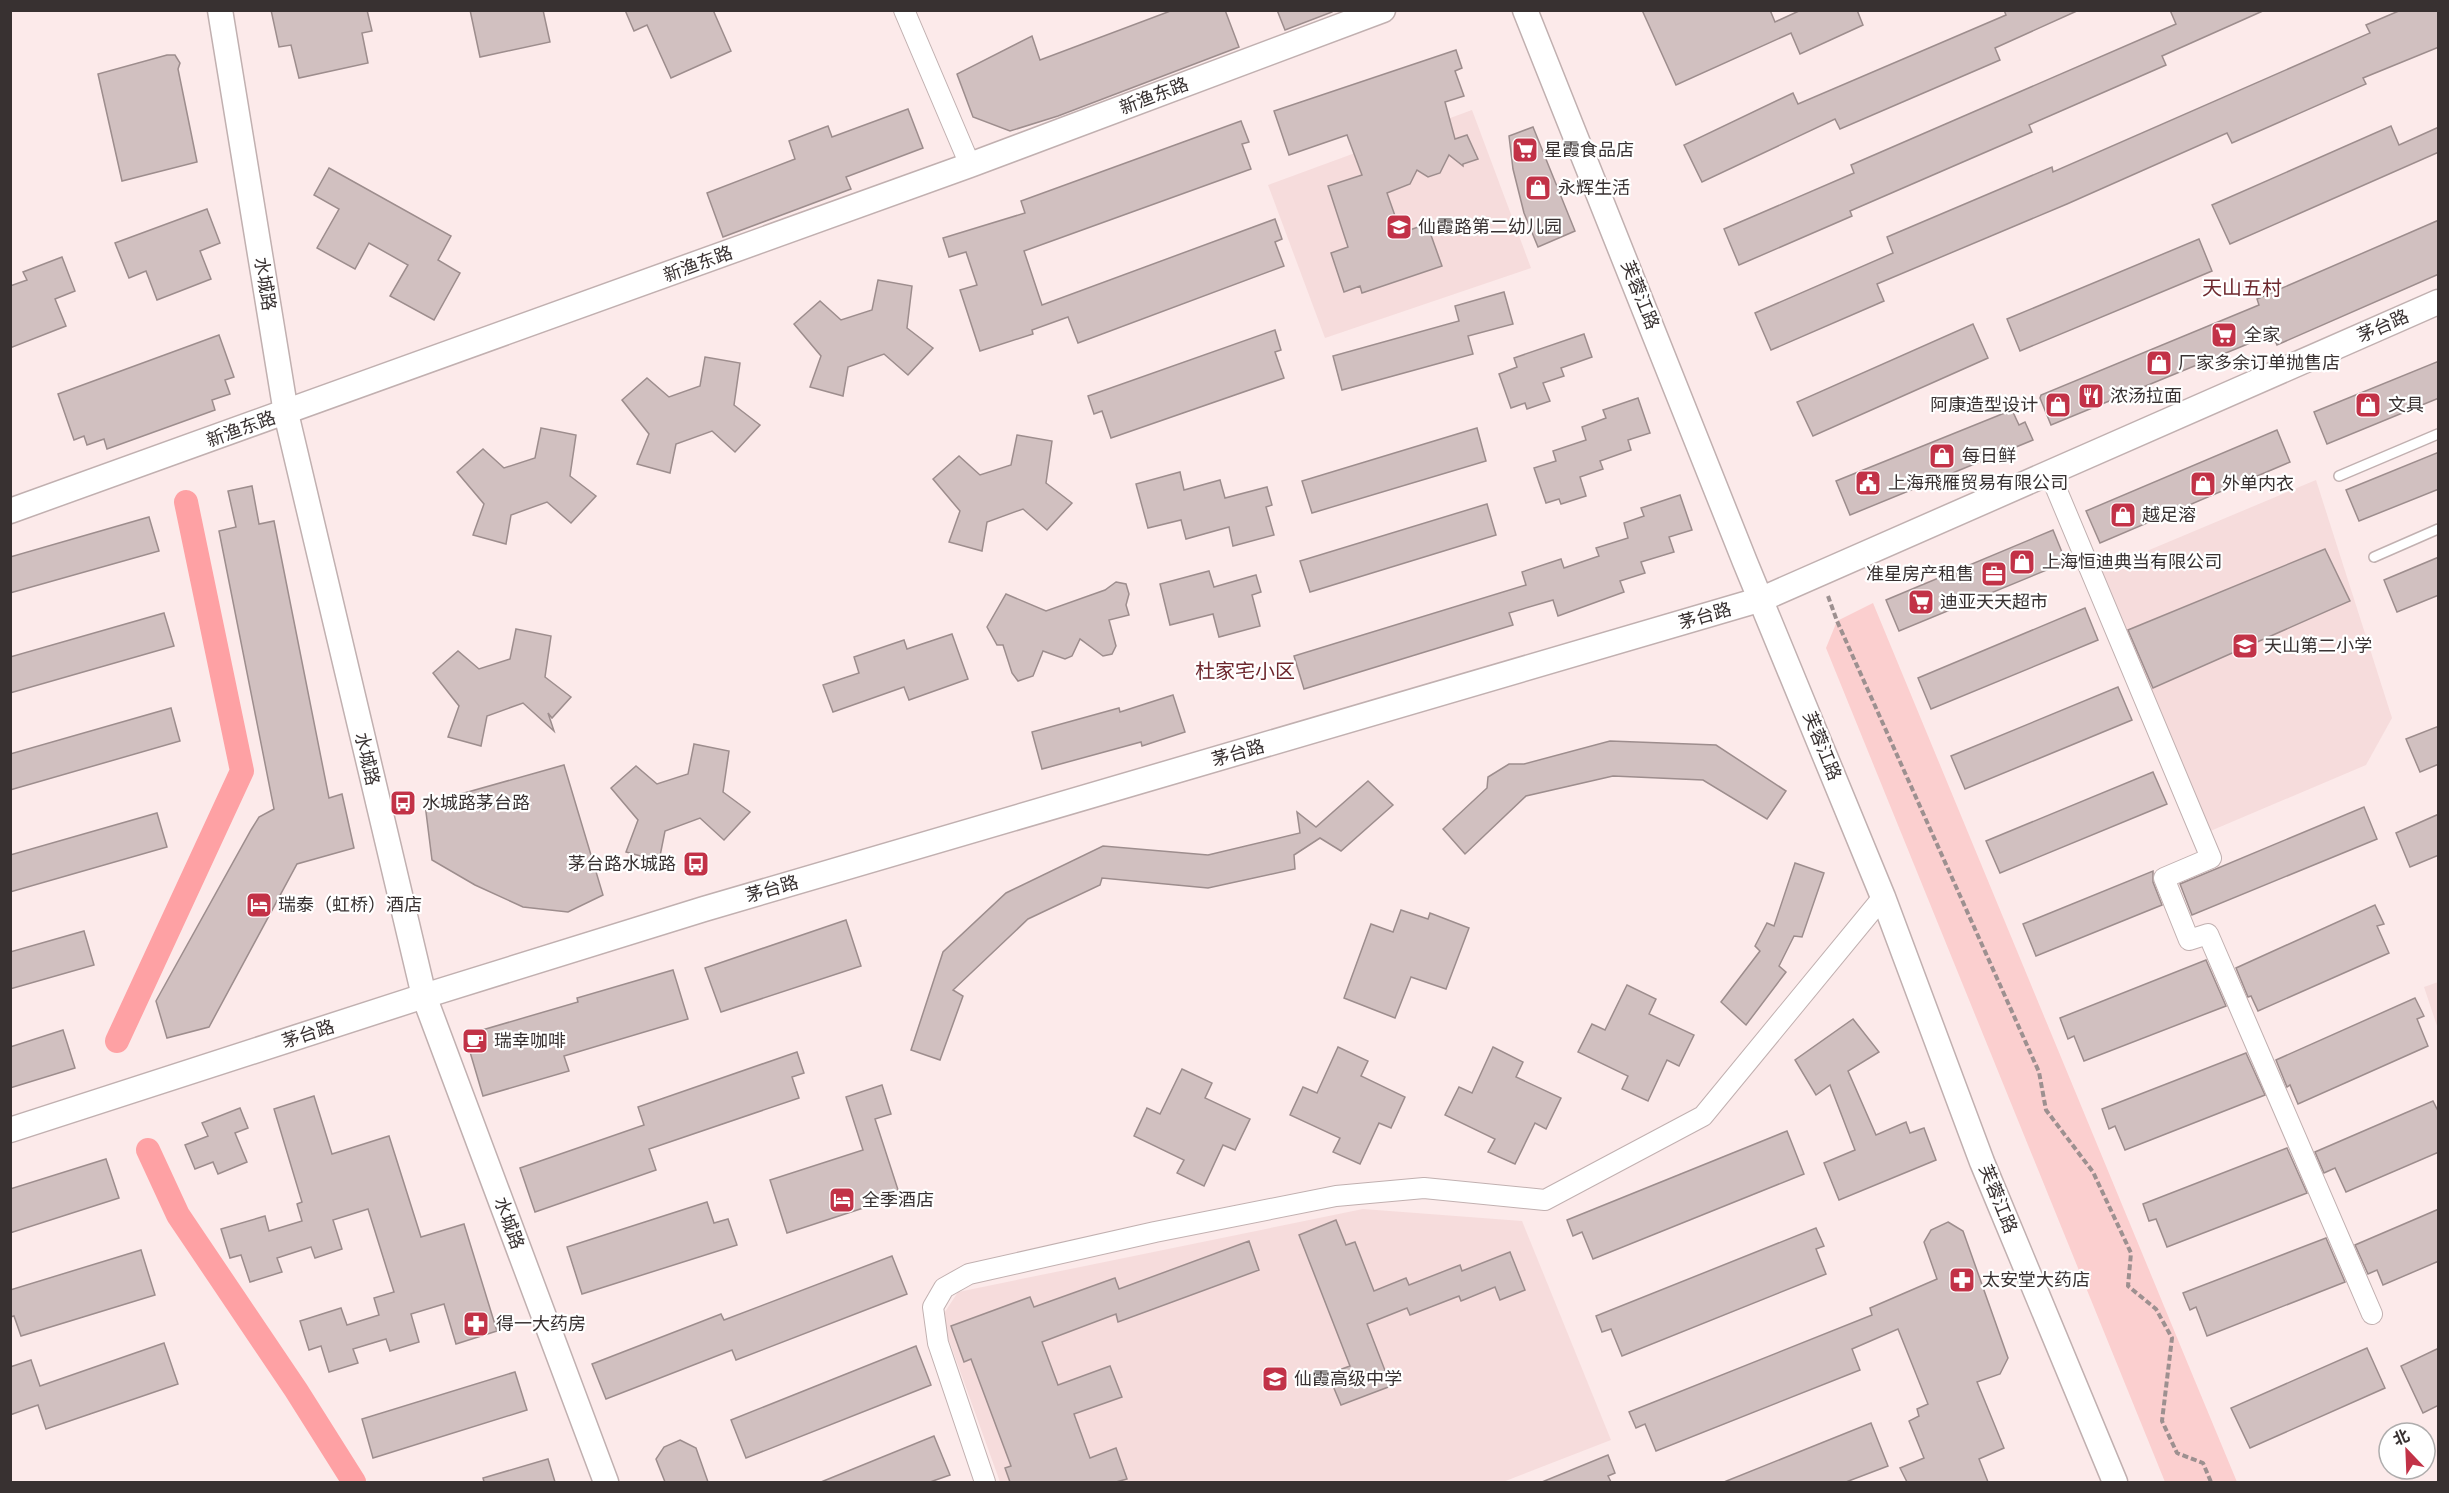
<svg xmlns="http://www.w3.org/2000/svg" width="2449" height="1493" font-family="Bitter,'Noto Sans SC',serif">
<rect width="100%" height="100%" fill="#fceaea"/>
<g fill="#f6dcdc">
<path d="M1472 110 1531 268 1325 338 1268 185Z"/>
<path d="M2316 480 2392 718 2366 765 2201 835 2092 574Z"/>
<path d="M2438 982V1029L2424 987Z"/>
<path d="M1363 1209 1522 1221 1611 1440 1503 1482H1000L941 1318 958 1292Z"/>
</g>
<path fill="#fbcfcf" d="M1873 603 2195 1381 2237 1482H2165L1826 648 1837 621Z"/>
<g fill="none" stroke-linecap="round" stroke-linejoin="round">
<g stroke="#fea1a4" stroke-width="24">
<path d="M117 1041 242 771 186 502"/>
<path d="M148 1150 178 1215 296 1390 354 1482"/>
</g>
</g>
<g fill="#d1c0c0" stroke="#9d8d8d" stroke-width="1.5">
<path d="M271 10H367L372 31 362 33 368 63 299 78 291 45 279 47Z"/>
<path d="M470 10H543L550 42 480 57Z"/>
<path d="M625 10H713L731 51 671 78 647 25 634 31Z"/>
<path d="M1173 10H1225L1239 47 1058 116 1010 131 973 117 957 74 1032 36 1040 60Z"/>
<path d="M1277 10H1332V12L1285 30Z"/>
<path d="M1642 10H1770L1775 22 1801 10H1857L1863 25 1800 54 1791 33 1676 85Z"/>
<path d="M2004 10H2079L1995 48 2000 60 1840 129 1835 119 1702 182 1684 145 1793 93 1798 104 2006 15Z"/>
<path d="M2170 10H2265L2162 56 2166 65 2029 125 2032 132 1850 211 1852 216 1739 265 1724 229 1854 173 1851 165 2176 24Z"/>
<path d="M2401 10H2439V47L2363 78 2366 84 2232 143 2227 133 2067 204 1877 284 1884 301 1771 350 1755 313 1893 253 1887 237 2052 167 2053 172 2370 33 2366 25Z"/>
<path d="M1456 50 1462 68 1455 71 1464 96 1445 102 1455 139 1467 135 1478 159 1463 164V166L1449 155 1440 173 1428 177 1417 170 1410 184 1387 193 1401 233 1427 224 1442 266 1362 293 1360 286 1344 292 1331 253 1348 247 1328 186 1362 175 1347 135 1289 155 1274 111Z"/>
<path d="M167 55H175L180 63 178 69 197 162 122 181 98 74Z"/>
<path d="M908 109 923 148 846 177 851 189 723 237 707 193 795 159 789 141 828 126 832 137Z"/>
<path d="M1241 121 1249 142 1242 144 1251 169 1024 251 1042 305 1275 219 1282 239 1275 242 1284 266 1078 343 1068 317 1032 330 1033 334 980 351 960 290 977 285 966 252 949 257 943 238 1025 213 1021 201Z"/>
<path d="M2391 126 2399 145 2439 127V152L2230 244 2212 205Z"/>
<path d="M1533 127 1575 231 1538 247 1524 213 1513 169 1509 136Z"/>
<path d="M329 168 451 236 438 260 460 273 434 320 390 296 408 265 369 243 355 269 317 248 339 209 314 195Z"/>
<path d="M207 209 220 243 200 251 211 279 157 300 146 271 129 278 115 243Z"/>
<path d="M2439 220V274L2277 345 2272 334 2051 425 2040 398 2041 395 2259 305 2257 299Z"/>
<path d="M2199 239 2212 271 2020 351 2007 319Z"/>
<path d="M62 257 75 291 55 299 66 326 10 348V286L27 280 23 272Z"/>
<path d="M878 280 912 286 907 328 933 348 908 375 884 354 848 367 843 396 810 387 821 356 794 324 820 301 841 320 872 310Z"/>
<path d="M1504 292 1513 324 1468 336 1473 354 1342 390 1333 356 1459 321 1455 306Z"/>
<path d="M1973 324 1988 358 1813 436 1797 402Z"/>
<path d="M1275 330 1281 350 1275 352 1284 378 1111 438 1102 411 1094 414 1088 396Z"/>
<path d="M1584 334 1592 357 1561 368 1564 376 1543 383 1550 401 1527 409 1525 403 1511 408 1499 374 1517 367 1514 358Z"/>
<path d="M219 335 234 377 225 380 230 394 212 400 215 410 107 449 104 439 87 445 84 436 74 440 58 394Z"/>
<path d="M705 357 740 363 734 405 760 425 735 452 712 431 676 444 670 473 637 464 649 434 622 400 647 378 669 397 700 386Z"/>
<path d="M2439 361V398L2327 444 2314 412Z"/>
<path d="M1638 398 1650 433 1628 440 1631 450 1600 461 1603 469 1580 477 1586 496 1561 504 1559 499 1546 503 1534 468 1556 461 1553 451 1586 440 1582 427 1606 418 1603 410Z"/>
<path d="M2012 410 2019 425 2025 422 2033 440 1850 515 1836 481Z"/>
<path d="M541 428 576 435 570 476 596 496 571 523 547 502 511 515 506 544 473 535 484 504 457 472 483 449 504 468 535 458Z"/>
<path d="M1477 428 1486 461 1312 513 1302 481Z"/>
<path d="M2277 430 2290 462 2100 543 2086 511Z"/>
<path d="M1017 435 1052 441 1046 483 1072 503 1047 530 1023 509 987 522 982 551 949 542 960 511 933 479 959 456 980 475 1011 465Z"/>
<path d="M2439 452V489L2359 521 2346 490Z"/>
<path d="M1180 472 1184 490 1220 480 1225 498 1267 487 1272 505 1266 507 1274 535 1233 546 1229 527 1186 539 1181 520 1148 528 1136 484Z"/>
<path d="M252 486 259 524 274 521 329 798 342 794 354 848 297 864 209 1027 167 1038 156 1001 251 830 259 817 274 809 219 531 236 527 228 491Z"/>
<path d="M1680 495 1692 530 1669 537 1674 552 1641 562 1645 573 1620 581 1624 592 1558 616 1553 600 1509 613 1513 625 1304 689 1294 656 1526 585 1522 572 1561 559 1564 568 1599 556 1596 548 1628 538 1624 523 1644 516 1641 508Z"/>
<path d="M1487 504 1496 535 1310 592 1300 561Z"/>
<path d="M149 517 159 551 10 593V557Z"/>
<path d="M2053 530 2066 562 1899 631 1886 600Z"/>
<path d="M2325 549 2350 601 2153 688 2128 630Z"/>
<path d="M2439 557V595L2397 612 2384 580Z"/>
<path d="M1209 571 1214 587 1256 575 1261 592 1252 595 1260 626 1219 637 1213 614 1170 625 1160 584Z"/>
<path d="M1116 582 1126 584 1129 594 1126 605 1129 615 1109 620 1116 646 1112 654 1103 656 1080 639 1072 656 1065 659 1043 651 1033 676 1018 681 1012 673 1003 645H997L987 627 1006 594 1046 611 1105 590Z"/>
<path d="M2085 608 2098 640 1931 709 1918 678Z"/>
<path d="M164 613 174 646 10 693V657Z"/>
<path d="M516 629 551 636 545 677 571 697 552 718 548 713 554 731 523 703 487 716 481 746 448 737 459 706 433 673 458 651 479 669 510 659Z"/>
<path d="M952 634 968 679 909 700 904 687 833 712 823 685 859 673 854 657 904 640 907 649Z"/>
<path d="M2118 687 2132 720 1965 789 1951 756Z"/>
<path d="M1173 695 1185 732 1142 746 1141 742 1042 769 1032 732 1119 708 1120 712Z"/>
<path d="M171 708 180 741 10 790V754Z"/>
<path d="M2439 726V764L2420 772 2406 739Z"/>
<path d="M1610 741 1716 745 1786 791 1767 819 1703 780 1613 776 1526 796 1465 854 1443 829 1487 788 1488 777 1509 764H1524Z"/>
<path d="M694 744 729 751 723 792 750 812 724 840 700 818 665 831 659 861 626 852 638 820 611 788 636 766 657 784 688 774Z"/>
<path d="M564 765 603 895 568 912 523 907 475 885 432 860 425 804Z"/>
<path d="M2153 772 2167 804 2000 873 1986 841Z"/>
<path d="M1368 781 1393 805 1341 851 1320 838 1294 855 1295 869 1208 888 1102 878 1100 885 1028 919 953 990 963 996 940 1060 911 1050 943 952 1006 893 1103 846 1208 855 1300 833 1297 812 1316 827Z"/>
<path d="M2364 807 2377 839 2192 915 2180 884Z"/>
<path d="M157 813 167 847 10 892V855Z"/>
<path d="M2439 814V855L2410 867 2396 833Z"/>
<path d="M1795 863 1824 873 1802 937 1794 936 1779 966 1786 972 1746 1025 1721 1002 1760 951 1755 946 1767 923 1774 926Z"/>
<path d="M2153 871V882L2162 905 2036 956 2023 924Z"/>
<path d="M2375 905 2384 924 2377 926 2389 953 2258 1011 2251 996 2248 997 2236 968Z"/>
<path d="M1401 910 1428 919 1430 913 1469 928 1446 989 1411 977 1395 1018 1344 998 1371 924 1393 932Z"/>
<path d="M846 920 861 966 721 1012 705 968Z"/>
<path d="M84 931 94 965 10 989V952Z"/>
<path d="M2206 960 2226 1006 2084 1061 2074 1036 2068 1039 2060 1018Z"/>
<path d="M673 970 688 1019 564 1056 569 1071 483 1096 465 1035 578 1002 577 998Z"/>
<path d="M1627 985 1656 999 1649 1014 1694 1035 1679 1066 1667 1060 1648 1101 1622 1089 1628 1076 1578 1052 1592 1024 1605 1030Z"/>
<path d="M2415 998 2424 1016 2417 1019 2428 1046 2298 1104 2290 1085 2287 1087 2276 1060Z"/>
<path d="M1853 1019 1879 1052 1848 1071 1876 1135 1906 1122 1910 1133 1924 1128 1936 1160 1839 1200 1824 1163 1855 1150 1830 1085 1816 1095 1795 1060Z"/>
<path d="M63 1030 75 1068 10 1088V1047Z"/>
<path d="M1338 1047 1368 1061 1361 1076 1405 1097 1391 1128 1379 1123 1360 1164 1333 1152 1340 1138 1290 1115 1303 1087 1317 1093Z"/>
<path d="M1493 1047 1523 1062 1516 1077 1561 1098 1546 1129 1535 1123 1515 1164 1488 1152 1495 1139 1445 1115 1459 1087 1472 1093Z"/>
<path d="M797 1052 804 1073 792 1077 799 1098 649 1149 656 1170 535 1212 520 1168 644 1125 638 1107Z"/>
<path d="M2246 1053 2265 1095 2125 1150 2115 1126 2109 1129 2102 1109Z"/>
<path d="M1182 1069 1212 1083 1205 1098 1250 1119 1235 1150 1223 1145 1204 1186 1177 1173 1184 1160 1134 1136 1147 1108 1160 1114Z"/>
<path d="M882 1085 891 1114 875 1119 900 1196 787 1233 770 1180 863 1150 846 1097Z"/>
<path d="M314 1096 332 1154 389 1136 421 1237 464 1224 497 1331 456 1344 444 1304 411 1314 419 1342 390 1351 386 1339 353 1349 358 1363 329 1372 321 1346 309 1350 300 1321 341 1308 347 1325 379 1315 374 1298 394 1292 368 1209 333 1220 342 1249 315 1258 311 1247 277 1258 282 1272 250 1282 241 1255 230 1258 221 1229 265 1216 269 1231 302 1221 297 1204 302 1202 274 1109Z"/>
<path d="M2433 1101 2439 1113V1152L2346 1192 2335 1168 2324 1173 2315 1152Z"/>
<path d="M240 1108 248 1128 235 1133 247 1162 218 1174 213 1162 195 1169 185 1145 208 1136 202 1123Z"/>
<path d="M1787 1131 1804 1174 1593 1259 1582 1232 1573 1236 1567 1220Z"/>
<path d="M2287 1148 2307 1193 2167 1247 2156 1219 2149 1221 2143 1204Z"/>
<path d="M106 1159 119 1198 10 1233V1189Z"/>
<path d="M707 1202 714 1223 728 1219 737 1245 582 1294 567 1247Z"/>
<path d="M2439 1209V1261L2383 1285 2377 1270 2368 1274 2355 1245Z"/>
<path d="M1336 1220 1346 1245 1355 1242 1374 1291 1406 1278 1409 1285 1460 1265 1462 1271 1510 1252 1525 1290 1500 1300 1495 1287 1461 1301 1459 1296 1410 1315 1407 1308 1367 1324 1391 1386 1341 1405 1328 1374 1350 1366 1299 1235Z"/>
<path d="M1948 1222 1963 1231 2008 1358 2000 1374 1977 1382 2004 1448 1979 1459 1988 1482H1907L1900 1468 1924 1458 1909 1421 1919 1416 1917 1409 1928 1404 1898 1329 1852 1349 1860 1370 1656 1451 1645 1424 1636 1428 1629 1412 1872 1315 1870 1308 1937 1279 1924 1242 1931 1230Z"/>
<path d="M1816 1228 1824 1246 1816 1249 1826 1274 1622 1356 1611 1329 1602 1332 1596 1316Z"/>
<path d="M2326 1238 2345 1282 2207 1336 2196 1307 2190 1310 2183 1293Z"/>
<path d="M1249 1241 1259 1270 1118 1322 1116 1314 1042 1342 1058 1385 1110 1366 1122 1397 1074 1414 1090 1458 1116 1448 1127 1479 1116 1482H1010L1005 1468 1011 1466 971 1359 964 1362 951 1326 1030 1297 1034 1307 1115 1278 1119 1289Z"/>
<path d="M141 1250 155 1295 21 1336 14 1316 10 1317V1290Z"/>
<path d="M892 1256 907 1294 736 1360 732 1350 606 1399 592 1364 721 1314 724 1320Z"/>
<path d="M164 1343 178 1384 46 1429 38 1405 10 1415V1367L31 1360 40 1386Z"/>
<path d="M916 1346 931 1385 746 1458 731 1420Z"/>
<path d="M2367 1348 2385 1388 2250 1448 2231 1408Z"/>
<path d="M2439 1348V1405L2423 1413 2401 1366Z"/>
<path d="M515 1372 527 1410 373 1458 362 1419Z"/>
<path d="M1871 1423 1888 1466 1846 1482H1724Z"/>
<path d="M934 1436 950 1475 930 1482H821Z"/>
<path d="M680 1440 696 1448 708 1482H665L656 1459 664 1447Z"/>
<path d="M1608 1455 1615 1473 1608 1476 1611 1482H1542Z"/>
<path d="M548 1459 555 1482H484L483 1478Z"/>
</g>
<g fill="none" stroke-linecap="round" stroke-linejoin="round">
<g stroke="#c1b0b0" stroke-width="12">
<g id="service">
<path d="M2339 476 2438 434"/>
<path d="M2374 557 2438 529"/>
</g>
</g>
<g stroke="#c1b0b0" stroke-width="22">
<g id="minor">
<path d="M904 10 970 165"/>
<path d="M2050 474 2211 858 2164 878 2189 940 2208 934 2372 1314"/>
<path d="M985 1482 938 1343 933 1307 944 1288 969 1274 1155 1232 1336 1196 1424 1188 1545 1200 1703 1116 1883 897"/>
</g>
</g>
<g stroke="#c1b0b0" stroke-width="27">
<g id="tertiary">
<path d="M220 10 286 413 424 996 606 1482"/>
<path d="M1525 10 1745 562 1883 897 1982 1162 2115 1482"/>
<path d="M10 511 970 165 1383 10"/>
<path d="M10 1130 424 996 704 909 1762 599 2438 302"/>
</g>
</g>
<path stroke="#9d9090" stroke-width="4" stroke-dasharray="6 3" stroke-linecap="butt" d="M1828 596 1837 621 2039 1072 2046 1110 2093 1172 2131 1253 2128 1286 2156 1309 2172 1338 2162 1421 2177 1453 2203 1463 2211 1482"/>
<use href="#service" stroke="#fff" stroke-width="9"/>
<use href="#minor" stroke="#fff" stroke-width="20"/>
<use href="#tertiary" stroke="#fff" stroke-width="24"/>
</g>
<defs>
<g id="supermarket-square" transform="scale(1.35)"><rect x="-9" y="-9" width="18" height="18" rx="4" fill="#c23247" stroke="#fff"/><path d="M-6-5.5h2.5l.6 2H6L4.5 2H-2.5L-4.4-4H-6ZM-1.5 3.2a1.3 1.3 0 1 0 .1 0ZM3 3.2a1.3 1.3 0 1 0 .1 0Z" fill="#fff"/></g>
<g id="shop-square" transform="scale(1.35)"><rect x="-9" y="-9" width="18" height="18" rx="4" fill="#c23247" stroke="#fff"/><path d="M-5-2.5h2.3a2.7 3.5 0 0 1 5.4 0H5L5.5 6h-11ZM-1.5-2.5h3a1.5 2.3 0 0 0-3 0Z" fill="#fff"/></g>
<g id="school-square" transform="scale(1.35)"><rect x="-9" y="-9" width="18" height="18" rx="4" fill="#c23247" stroke="#fff"/><path d="M0-5L7-2L0 1L-7-2ZM-4 1L0 2.5L4 1V4Q0 6-4 4Z" fill="#fff"/></g>
<g id="restaurant-square" transform="scale(1.35)"><rect x="-9" y="-9" width="18" height="18" rx="4" fill="#c23247" stroke="#fff"/><path d="M-5-6h1v4h1v-4h1v4h1v-4h1v5L-1.5 .5V6h-2V.5L-5-1ZM5-6V6H3V1.5H1.5Q1.5-4 5-6Z" fill="#fff"/></g>
<g id="civic-square" transform="scale(1.35)"><rect x="-9" y="-9" width="18" height="18" rx="4" fill="#c23247" stroke="#fff"/><path d="M-.6-6.5H3V-4.5H.6V-3L4-1V1h2V6H-6V1h2V-1L-.6-3ZM-1.2 2.5V6h2.4V2.5Z" fill="#fff"/></g>
<g id="office-square" transform="scale(1.35)"><rect x="-9" y="-9" width="18" height="18" rx="4" fill="#c23247" stroke="#fff"/><path d="M-6-3h4V-5.5h4V-3h4V5H-6ZM-1-4.5V-3h2v-1.5ZM-6 0V1H6V0Z" fill="#fff"/></g>
<g id="bus-square" transform="scale(1.35)"><rect x="-9" y="-9" width="18" height="18" rx="4" fill="#c23247" stroke="#fff"/><path d="M-5-6H5V4H4V6H2V4H-2V6H-4V4H-5ZM-3.5-4V0h7V-4ZM-3.5 1.2v1.5H-2V1.2ZM2 1.2v1.5H3.5V1.2Z" fill="#fff"/></g>
<g id="hotel-square" transform="scale(1.35)"><rect x="-9" y="-9" width="18" height="18" rx="4" fill="#c23247" stroke="#fff"/><path d="M-6-4.5h1.5V1H6V5H4.5V3h-9V5H-6ZM-4 0a1.8 1.8 0 1 1 3.6 0ZM.5 0V-2.5h3Q6-2.5 6 0Z" fill="#fff"/></g>
<g id="cafe-square" transform="scale(1.35)"><rect x="-9" y="-9" width="18" height="18" rx="4" fill="#c23247" stroke="#fff"/><path d="M-5.5-4.5H6V0H3Q3 3.5 0 3.5H-2.5Q-5.5 3.5-5.5 0ZM3-3.2v2h1.7v-2ZM-6 4.5H4V6H-6Z" fill="#fff"/></g>
<g id="pharmacy-square" transform="scale(1.35)"><rect x="-9" y="-9" width="18" height="18" rx="4" fill="#c23247" stroke="#fff"/><path d="M-2-6h4v4h4v4h-4v4h-4v-4h-4v-4h4Z" fill="#fff"/></g>
</defs>
<g fill-rule="evenodd">
<use href="#supermarket-square" x="1525" y="150"/>
<use href="#shop-square" x="1538" y="188"/>
<use href="#school-square" x="1399" y="227"/>
<use href="#supermarket-square" x="2224" y="335"/>
<use href="#shop-square" x="2159" y="363"/>
<use href="#restaurant-square" x="2091" y="396"/>
<use href="#shop-square" x="2058" y="405"/>
<use href="#shop-square" x="2368" y="405"/>
<use href="#shop-square" x="1942" y="456"/>
<use href="#civic-square" x="1868" y="483"/>
<use href="#shop-square" x="2203" y="484"/>
<use href="#shop-square" x="2123" y="515"/>
<use href="#shop-square" x="2022" y="562"/>
<use href="#office-square" x="1994" y="574"/>
<use href="#supermarket-square" x="1921" y="602"/>
<use href="#school-square" x="2245" y="646"/>
<use href="#bus-square" x="403" y="803"/>
<use href="#bus-square" x="696" y="864"/>
<use href="#hotel-square" x="259" y="905"/>
<use href="#cafe-square" x="475" y="1041"/>
<use href="#hotel-square" x="842" y="1200"/>
<use href="#pharmacy-square" x="1962" y="1280"/>
<use href="#pharmacy-square" x="476" y="1324"/>
<use href="#school-square" x="1275" y="1379"/>
</g>
<g text-anchor="middle" stroke-width="4.5" stroke-linejoin="round" paint-order="stroke">
<g font-size="18" fill="#383131" stroke="#fff">
<text transform="translate(1154 96) rotate(-21)" y="6">新渔东路</text>
<text transform="translate(698 264) rotate(-20)" y="6">新渔东路</text>
<text transform="translate(265 284) rotate(81)" y="6">水城路</text>
<text transform="translate(1640 295) rotate(68)" y="6">芙蓉江路</text>
<text transform="translate(2383 326) rotate(-24)" y="6">茅台路</text>
<text transform="translate(241 429) rotate(-20)" y="6">新渔东路</text>
<text transform="translate(1705 616) rotate(-16)" y="6">茅台路</text>
<text transform="translate(1822 746) rotate(68)" y="6">芙蓉江路</text>
<text transform="translate(1238 753) rotate(-16)" y="6">茅台路</text>
<text transform="translate(367 759) rotate(77)" y="6">水城路</text>
<text transform="translate(772 889) rotate(-16)" y="6">茅台路</text>
<text transform="translate(308 1034) rotate(-18)" y="6">茅台路</text>
<text transform="translate(1998 1199) rotate(68)" y="6">芙蓉江路</text>
<text transform="translate(509 1223) rotate(70)" y="6">水城路</text>
</g>
<g font-size="18" fill="#383131" stroke="#fff" text-anchor="start">
<text x="1544" y="156">星霞食品店</text>
<text x="1558" y="194">永辉生活</text>
<text x="1418" y="233">仙霞路第二幼儿园</text>
<text x="2244" y="341">全家</text>
<text x="2178" y="369">厂家多余订单抛售店</text>
<text x="2110" y="402">浓汤拉面</text>
<text x="2038" y="411" text-anchor="end">阿康造型设计</text>
<text x="2388" y="411">文具</text>
<text x="1962" y="462">每日鲜</text>
<text x="1888" y="489">上海飛雁贸易有限公司</text>
<text x="2222" y="490">外单内衣</text>
<text x="2142" y="521">越足溶</text>
<text x="2042" y="568">上海恒迪典当有限公司</text>
<text x="1974" y="580" text-anchor="end">准星房产租售</text>
<text x="1940" y="608">迪亚天天超市</text>
<text x="2264" y="652">天山第二小学</text>
<text x="422" y="809">水城路茅台路</text>
<text x="676" y="870" text-anchor="end">茅台路水城路</text>
<text x="278" y="911">瑞泰（虹桥）酒店</text>
<text x="494" y="1047">瑞幸咖啡</text>
<text x="862" y="1206">全季酒店</text>
<text x="1982" y="1286">太安堂大药店</text>
<text x="496" y="1330">得一大药房</text>
<text x="1294" y="1385">仙霞高级中学</text>
</g>
<g font-size="20" fill="#6e282e" stroke="#fff">
<text x="2242" y="295">天山五村</text>
<text x="1245" y="678">杜家宅小区</text>
</g>
</g>
<rect width="2449" height="1493" fill="none" stroke="#383131" stroke-width="24"/>
<g transform="translate(2407 1451) rotate(337)"><circle r="28" fill="#ffffff" stroke="#afadad" stroke-width="1.5"/>
<path d="M0-4.5L10 22L0 15L-10 22Z" fill="#c23247"/>
<text y="-9" font-size="16" font-weight="bold" text-anchor="middle" fill="#383131">北</text>
</g>
</svg>
